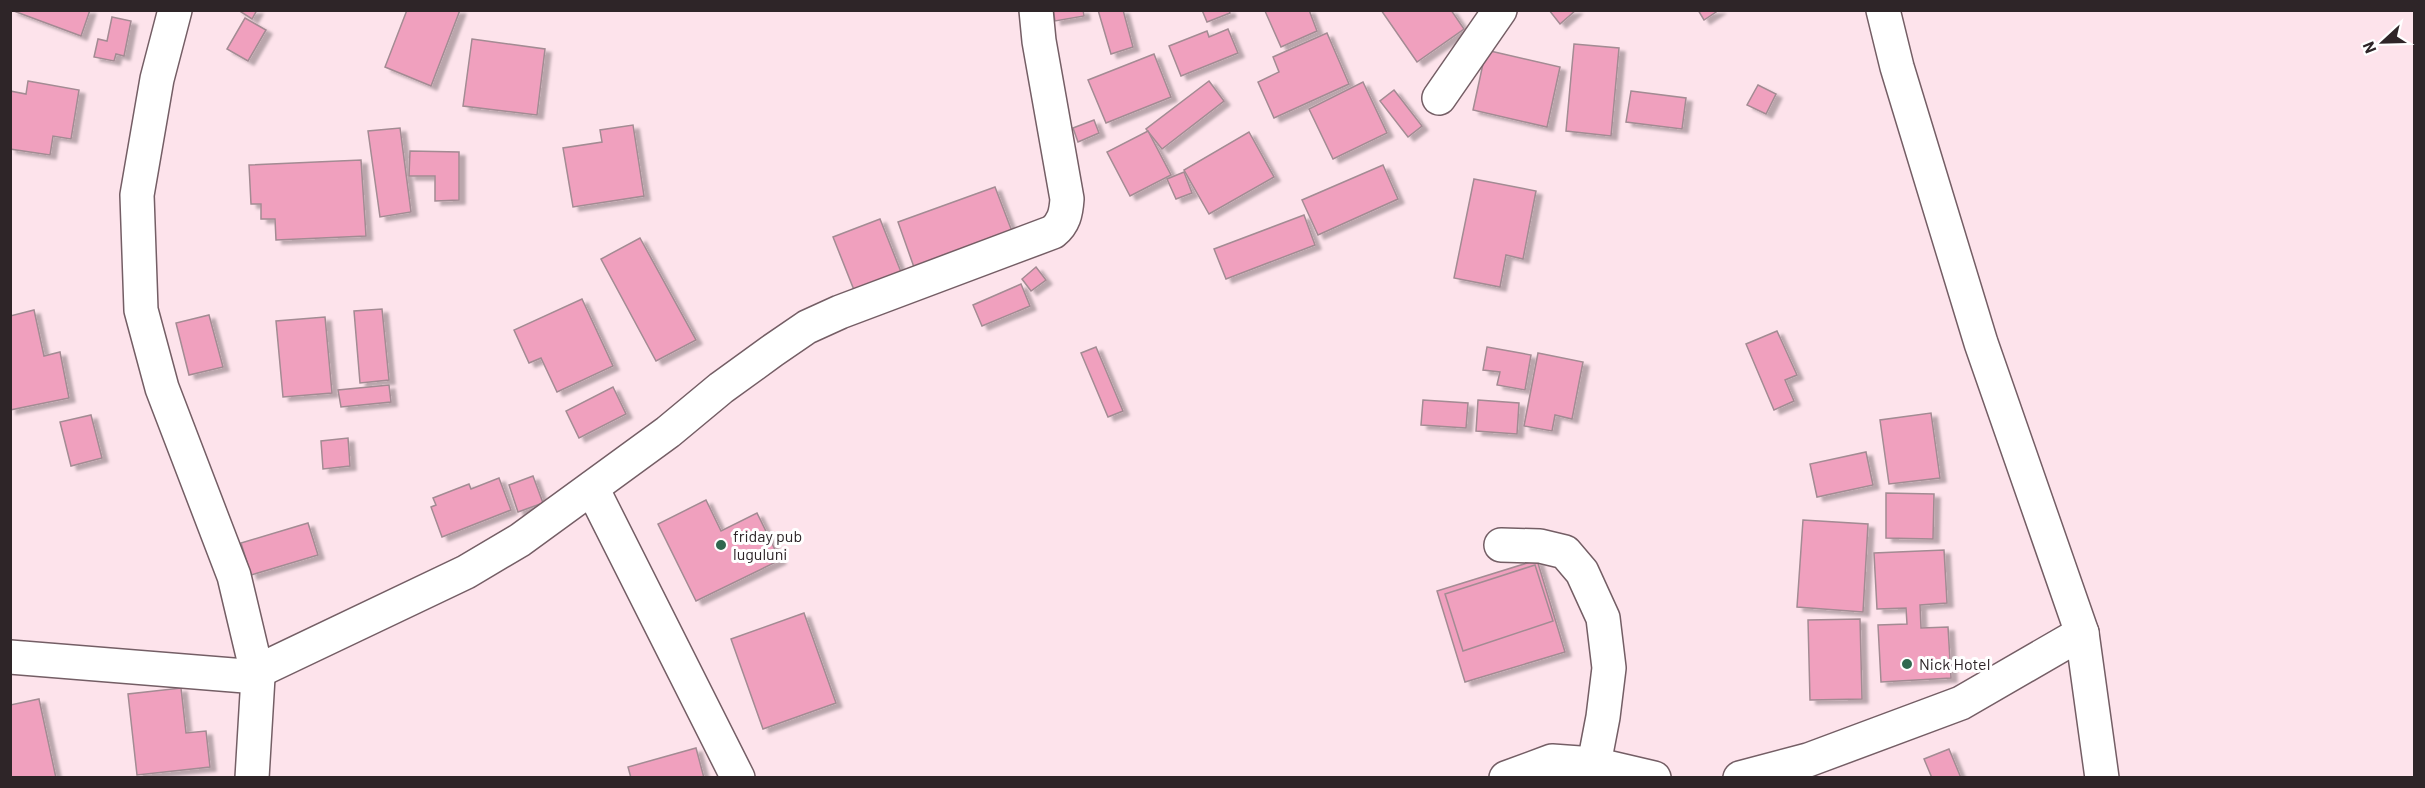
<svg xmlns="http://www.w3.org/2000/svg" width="2425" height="788" font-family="Barlow,sans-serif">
<defs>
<filter id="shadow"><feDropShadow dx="6" dy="4" stdDeviation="1.5" flood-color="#0004"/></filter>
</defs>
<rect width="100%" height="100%" fill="#fde3eb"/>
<g fill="#f0a0be" stroke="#a38b93" stroke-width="1.5" filter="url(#shadow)">
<path d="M11 10H90L81 36Z"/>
<path d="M238 10H257L252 19Z"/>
<path d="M407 10H460L431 86 385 67Z"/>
<path d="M1053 10H1083L1084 16 1055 21Z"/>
<path d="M1098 10H1123L1133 47 1111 54Z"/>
<path d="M1202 10H1229L1230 13 1207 22Z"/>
<path d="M1309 10 1317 31 1281 47 1265 11Z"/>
<path d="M1381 10H1451L1464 29 1417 62Z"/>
<path d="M1549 10H1576L1560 24Z"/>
<path d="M1698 10H1719L1704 20Z"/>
<path d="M112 17 131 21 124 56 116 54 114 61 94 57 98 39 107 41Z"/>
<path d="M245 18 266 30 248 61 227 49Z"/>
<path d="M1228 29 1238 53 1181 76 1169 46 1207 31 1209 37Z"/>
<path d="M1327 33 1349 84 1274 118 1258 82 1279 72 1273 57Z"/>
<path d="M472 39 545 49 537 115 463 106Z"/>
<path d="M1574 44 1619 48 1611 136 1566 131Z"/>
<path d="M1486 50 1560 67 1547 127 1473 110Z"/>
<path d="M1154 54 1171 97 1106 123 1088 80Z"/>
<path d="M28 81 79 90 71 139 53 136 50 155 10 149V91L26 94Z"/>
<path d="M1209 81 1224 101 1162 149 1146 129Z"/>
<path d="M1363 82 1387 133 1333 159 1309 109Z"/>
<path d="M1758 85 1776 94 1766 114 1747 105Z"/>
<path d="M1394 90 1422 126 1408 137 1380 101Z"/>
<path d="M1631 91 1686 98 1682 129 1626 122Z"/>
<path d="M1094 120 1099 133 1078 142 1073 128Z"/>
<path d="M633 125 644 196 573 207 563 148 602 142 600 130Z"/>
<path d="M400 128 411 212 380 217 368 131Z"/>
<path d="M1148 131 1171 175 1130 196 1107 152Z"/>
<path d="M1249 132 1274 177 1209 214 1184 170Z"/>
<path d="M410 151 459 152V200L435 201V176H409Z"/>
<path d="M361 160 366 236 276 240 275 219H261V204H251L249 165Z"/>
<path d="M1383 165 1398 199 1318 235 1302 200Z"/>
<path d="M1184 172 1192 193 1176 199 1167 179Z"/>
<path d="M1474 179 1536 191 1523 259 1506 255 1500 287 1454 278Z"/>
<path d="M995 187 1013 234 915 270 898 222Z"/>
<path d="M1304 215 1315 245 1226 279 1214 249Z"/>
<path d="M880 219 903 277 856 295 833 237Z"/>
<path d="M640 238 696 340 656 361 601 259Z"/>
<path d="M1036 267 1046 280 1031 291 1022 279Z"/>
<path d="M1021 284 1030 306 982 326 973 305Z"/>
<path d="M582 299 613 366 557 392 541 358 529 363 514 330Z"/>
<path d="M382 309 389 380 360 383 354 311Z"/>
<path d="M34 310 44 356 60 352 69 398 10 410V316Z"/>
<path d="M209 315 223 367 189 375 176 323Z"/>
<path d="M325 317 332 393 283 397 276 321Z"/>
<path d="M1777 331 1797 375 1785 380 1794 401 1774 410 1746 344Z"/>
<path d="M1096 347 1123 411 1108 417 1081 353Z"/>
<path d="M1487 347 1531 355 1525 390 1497 385 1500 372 1483 370Z"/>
<path d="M1538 353 1583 362 1572 419 1555 415 1552 431 1524 426Z"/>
<path d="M389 385 391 402 341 407 338 390Z"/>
<path d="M613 387 626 414 579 438 566 411Z"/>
<path d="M1423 400 1468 403 1466 428 1421 425Z"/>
<path d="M1478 400 1519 403 1517 434 1476 431Z"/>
<path d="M1931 413 1940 478 1889 484 1880 420Z"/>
<path d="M91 415 102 458 71 466 60 422Z"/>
<path d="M348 438 350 466 323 469 321 441Z"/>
<path d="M1866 452 1873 485 1817 497 1810 464Z"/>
<path d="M533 476 543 503 518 512 509 485Z"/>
<path d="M499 478 511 510 442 537 431 507 436 505 433 498 469 484 471 489Z"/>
<path d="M1886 493 1934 494 1933 539 1886 538Z"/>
<path d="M706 500 721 531 757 513 780 560 696 601 658 524Z"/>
<path d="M1803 520 1868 524 1863 612 1797 607Z"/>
<path d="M308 523 318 555 251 575 241 543Z"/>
<path d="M1944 550 1947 603 1920 605 1921 628 1948 627 1951 678 1881 682 1878 625 1907 624 1906 608 1877 609 1874 553Z"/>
<path d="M1537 560 1565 652 1465 682 1437 591Z"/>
<path d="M1535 565 1553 621 1463 651 1445 594Z"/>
<path d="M804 613 836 703 763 729 731 639Z"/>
<path d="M1860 619 1862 699 1810 700 1808 620Z"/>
<path d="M181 688 186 733 206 731 210 767 137 775 128 694Z"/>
<path d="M39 699 56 778H10V705Z"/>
<path d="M696 748 704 778H631L628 767Z"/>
<path d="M1949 749 1961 778H1932L1924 759Z"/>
</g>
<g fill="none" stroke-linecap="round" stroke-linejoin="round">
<g stroke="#745e65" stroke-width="36">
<g id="minor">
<path d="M175 10 157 79 137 195 141 310 162 388 234 576 258 677 252 778"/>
<path d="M1883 10 1897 67 1981 343 2082 633 2102 778"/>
<path d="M1439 98 1500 10"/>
<path d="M592 488 738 778"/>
<path d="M1501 545 1540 546 1565 552 1582 572 1603 618 1609 668 1603 717 1594 764"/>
<path d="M10 657 258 677"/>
<path d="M256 672 466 572 520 540 668 432 721 388 772 351 807 327 840 312 1053 232C1064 223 1066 213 1067 199L1039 41 1036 10"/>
<path d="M1506 778 1552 761 1594 764 1654 778"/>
<path d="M1740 778 1808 760 1961 703 2082 633"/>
</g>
</g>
<use href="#minor" stroke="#fff" stroke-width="33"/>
</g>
<g fill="#30684f" stroke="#fff" stroke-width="2">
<circle cx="721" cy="545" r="6"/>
<circle cx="1907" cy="664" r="6"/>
</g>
<g text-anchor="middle" stroke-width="6" stroke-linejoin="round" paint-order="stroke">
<g font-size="16" fill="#2e2528" stroke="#fff" text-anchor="start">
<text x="733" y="542">friday pub<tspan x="733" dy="18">luguluni</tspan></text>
<text x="1919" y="670">Nick Hotel</text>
</g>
</g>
<rect width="2425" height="788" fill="none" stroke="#2e2528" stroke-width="24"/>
<g transform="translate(2383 42) rotate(248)" stroke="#ffffff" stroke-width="4.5" paint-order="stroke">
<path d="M0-4.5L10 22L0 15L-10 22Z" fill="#2e2528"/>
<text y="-9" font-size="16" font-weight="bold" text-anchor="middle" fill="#2e2528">N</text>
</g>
</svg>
